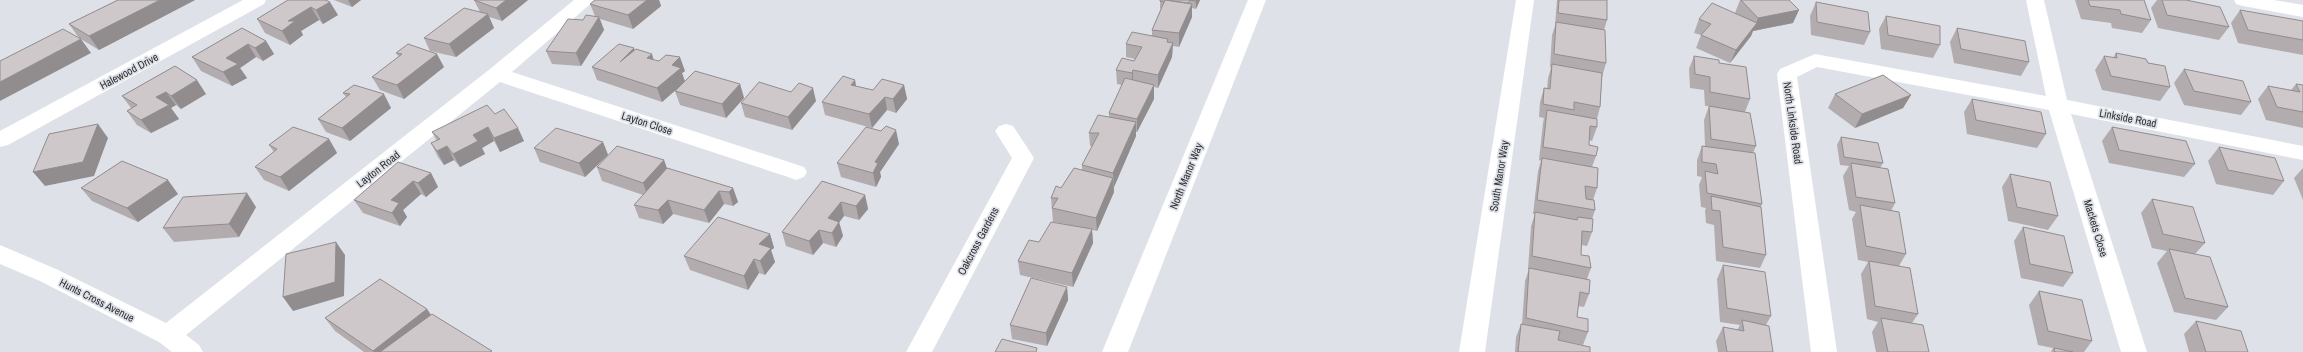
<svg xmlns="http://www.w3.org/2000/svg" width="2303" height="352" font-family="'Archivo Narrow',sans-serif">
<rect width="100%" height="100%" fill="#dee2e8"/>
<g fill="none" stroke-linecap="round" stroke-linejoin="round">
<g fill="#fff" fill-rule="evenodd">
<path d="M243 0H266L264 4 8 145 0 147V131Z"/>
<path d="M574 0H595L512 72 804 167 807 172 804 177 796 180 788 177 500 82 186 335 199 345 203 352H172L159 342 40 281 0 264V245L56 269 166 323 490 69Z"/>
<path d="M1248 0H1266L1128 352H1102Z"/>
<path d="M1516 0H1534L1485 352H1459Z"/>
<path d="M2026 0H2044L2067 100 2303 146V160L2071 114 2147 352H2121L2049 110 1817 67 1797 77 1837 352H1811L1777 74 1780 69 1815 54 2046 96Z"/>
<path d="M2234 0H2274L2303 5V17L2243 6 2236 4Z"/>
<path d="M1006 124 1013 126 1034 158 932 352H906L1012 158 995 131 999 126Z"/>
</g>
</g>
<g fill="#b2acaf">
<path d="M118 0H195L99 50 79 38 69 24Z"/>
<path d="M288 0 338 15 323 24 319 20 301 31 303 35 290 45 265 33 257 19Z"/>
<path d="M334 0H361L352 7Z"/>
<path d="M474 0H528L502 21 489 17 494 28 456 57 430 51 424 38 480 12Z"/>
<path d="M595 0H659L661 6 633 29 600 19 604 30 581 66 552 64 546 51 583 20 595 16 590 4Z"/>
<path d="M1200 0 1196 9 1192 8V17L1179 47 1173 46 1172 57 1158 88 1154 87V99L1137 132H1136V136L1114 187V192L1097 231 1092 230 1093 243 1073 287 1020 275 1018 261 1039 242 1065 224 1053 222 1051 198 1061 188 1082 170V165L1092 146H1090L1089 133 1109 117V113L1122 85 1117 84 1116 70 1134 61 1135 59 1126 57V44L1152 36V30L1161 9 1160 8V1Z"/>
<path d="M1557 0H1607V20L1604 30 1606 63 1602 77 1600 107 1597 119V127L1592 141 1589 140V145L1596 156 1592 167 1597 188 1593 200 1595 210 1592 219V232L1587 246 1581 245V255L1591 268 1587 279 1589 294 1584 307 1578 306 1577 317 1588 332 1583 345 1558 340 1590 352H1515L1516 337 1521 324H1522L1525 281 1529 269H1528L1531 226 1535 214H1533L1538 171 1541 161 1539 160 1543 123 1544 118 1539 117 1540 102 1544 88 1547 89 1548 78 1551 68 1550 67 1552 35 1555 26Z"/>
<path d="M1740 0H1789L1793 23 1753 31 1751 36 1730 63 1696 48 1701 35 1694 33 1699 19 1736 14 1735 13Z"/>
<path d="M2075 0H2144L2151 20 2142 33 2112 28 2111 23 2081 19Z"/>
<path d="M2157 0H2186L2229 27 2219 40 2158 28 2151 8Z"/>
<path d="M1816 2 1870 32 1864 45 1811 35 1810 16Z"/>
<path d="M2240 10 2303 40V55L2238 43 2231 23Z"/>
<path d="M1886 16 1940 45 1933 58 1881 49 1879 29Z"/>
<path d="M242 28 266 41 274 54 263 61 256 57 240 68 247 78 232 86 201 71 192 57Z"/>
<path d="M1957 28 2029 62 2021 76 1954 63 1950 42Z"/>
<path d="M635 50 654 60 685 71 682 73 685 81 740 84 744 98 726 118 680 105 675 91 679 87 662 102 597 80 592 67Z"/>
<path d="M396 53 444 67 404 99 380 90 372 77 399 57Z"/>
<path d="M2116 53 2148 63 2170 87 2160 101 2102 90 2095 70 2104 56 2113 58Z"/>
<path d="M1694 56 1719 63 1750 99 1745 112 1756 146 1753 153 1762 204 1761 207 1766 255 1760 268 1716 261 1714 225 1706 223 1705 210 1706 208 1701 207 1699 185 1702 177 1697 176V160L1702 146H1705L1704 120 1709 106H1705L1704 90 1690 88 1689 69Z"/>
<path d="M175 66 206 94 181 109 176 105 171 108 179 119 151 133 137 125 127 111 131 108 122 96Z"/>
<path d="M2184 69 2251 102 2241 115 2184 105 2174 83Z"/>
<path d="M855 80 856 86 873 90 904 85 907 99 896 113 887 110 872 128 825 115 822 102Z"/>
<path d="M2296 84 2303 85V128L2266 120 2258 99 2268 86 2291 90Z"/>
<path d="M354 85 391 108 350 141 326 132 318 119 346 97 343 93Z"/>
<path d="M791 92 816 101 792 130 745 117 741 103Z"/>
<path d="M1835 94 1911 95 1903 108 1855 128 1828 108Z"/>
<path d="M1972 99 2046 134 2037 148 1967 134 1964 112Z"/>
<path d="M495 114 524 141 500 152 494 141 482 148 485 154 460 167 454 160 444 165 438 157 431 143 437 141 432 132Z"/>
<path d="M2112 127 2195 164 2184 177 2109 163 2102 141Z"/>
<path d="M881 131 899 144 880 172 881 177 876 187 841 177 837 163Z"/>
<path d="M1841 137 1883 163 1880 168 1895 203 1891 211 1906 254 1899 266 1918 314 1912 323 1929 352H1876L1872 332 1878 322 1867 319 1861 274 1868 262 1858 260 1852 219 1856 212 1849 210 1843 176 1849 166 1840 165 1837 145Z"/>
<path d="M329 139 337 153 289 191 264 180 255 167 274 152 269 145Z"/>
<path d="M603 142 608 155 585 177 540 162 534 148Z"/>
<path d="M2219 147 2284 181 2273 195 2216 184 2208 161Z"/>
<path d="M664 160 667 169 733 188 738 202 733 206 724 204 709 223 673 214 663 224 639 218 634 205 643 195 602 181 597 167Z"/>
<path d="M2303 168V200L2294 178Z"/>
<path d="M431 173 438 187 426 197 421 194 403 210 407 217 400 226 363 213 354 200Z"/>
<path d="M2010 174 2058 216 2048 230 2008 221 2002 187Z"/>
<path d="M822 181 865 195 868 209 859 220 844 216 839 222 843 236 836 247 823 243 813 255 786 246 782 232Z"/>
<path d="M81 188 178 194 138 222 92 201Z"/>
<path d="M2152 199 2205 243 2195 254 2228 307 2216 320 2174 312 2157 263 2167 251 2152 248 2141 213Z"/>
<path d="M256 207 239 237 174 242 163 228Z"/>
<path d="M2023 227 2073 273 2063 287 2021 278 2014 241Z"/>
<path d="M770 234 774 248 771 250 775 262 765 275 759 273 748 290 690 270 684 256Z"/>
<path d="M1723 265 1771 316 1766 325 1773 352H1718L1716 341 1723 327 1737 330 1740 325 1720 322 1717 279Z"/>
<path d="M1067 287 1068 300 1047 346 1012 339 1010 325Z"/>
<path d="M2039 291 2092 341 2084 352H2051L2053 348 2038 345 2029 305Z"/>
<path d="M427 309 431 315 492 352H364L335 331 325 318Z"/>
<path d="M2196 321 2248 352H2189L2184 334Z"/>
</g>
<g fill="#918c8e">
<path d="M160 0H195L99 50 89 36Z"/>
<path d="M348 0H361L352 7Z"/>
<path d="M506 0H528L502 21 496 8Z"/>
<path d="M647 0H659L661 6 633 29 628 15Z"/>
<path d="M1197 0H1200L1196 9V1Z"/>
<path d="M330 2 338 15 323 24 316 10Z"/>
<path d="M1192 4V17L1179 47V33Z"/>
<path d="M311 7 319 20 301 31 303 35 290 45 282 31 288 21Z"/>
<path d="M1799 10 1793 23 1753 31 1751 36 1730 63 1736 50 1756 24 1758 18Z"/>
<path d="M488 14 494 28 456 57 449 44Z"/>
<path d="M599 17 604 30 581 66 576 53Z"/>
<path d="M81 39 91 53 0 101V82Z"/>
<path d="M266 41 274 54 263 61 255 48Z"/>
<path d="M1173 43 1172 57 1158 88V75Z"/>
<path d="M248 44 256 57 240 68 247 78 232 86 223 72 226 58Z"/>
<path d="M634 48 639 62H620Z"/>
<path d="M437 54 444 67 404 99 397 85Z"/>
<path d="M652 54 656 68 647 58Z"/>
<path d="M680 57 685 71 682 73 685 82 662 102 657 88 672 65Z"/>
<path d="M1133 70V83L1132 86V73Z"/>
<path d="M197 80 206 94 181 109 171 96Z"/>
<path d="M855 80 857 93 851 85Z"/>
<path d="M740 84 744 98 726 118 722 104Z"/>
<path d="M904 85 907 99 896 113 893 99Z"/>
<path d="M1154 85V99L1137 132V119Z"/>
<path d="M813 88 816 101 792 130 788 117Z"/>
<path d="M166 92 176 105 171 108 179 119 151 133 141 120 156 97Z"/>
<path d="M384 94 391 108 350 141 342 128Z"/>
<path d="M1911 95 1903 108 1855 128 1862 114Z"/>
<path d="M885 97 887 110 872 128 869 114Z"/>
<path d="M1136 122V136L1114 187 1113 173Z"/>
<path d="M98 124 108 138 94 176 45 186 33 172Z"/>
<path d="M488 127 494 141 482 148 485 154 460 167 453 154 473 135Z"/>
<path d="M518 128 524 141 500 152 494 138Z"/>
<path d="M896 130 899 144 880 172 881 177 876 187 873 173 875 162Z"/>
<path d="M329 139 337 153 289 191 280 177Z"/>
<path d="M603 142 608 155 585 177 579 163Z"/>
<path d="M447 146 454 160 444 165 437 151Z"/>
<path d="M664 160 669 174 648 197 643 183Z"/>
<path d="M431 173 438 187 426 197 418 183Z"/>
<path d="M1113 178 1114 192 1097 231 1096 218Z"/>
<path d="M168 180 178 194 138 222 127 208Z"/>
<path d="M413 181 421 194 403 210 407 217 400 226 392 213 391 200Z"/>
<path d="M733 188 738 202 733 206 729 192Z"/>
<path d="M719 191 724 204 709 223 704 210Z"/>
<path d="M247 193 256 207 239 237 229 224Z"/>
<path d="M865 195 868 209 859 220 856 206Z"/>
<path d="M668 200 673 214 663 224 658 210Z"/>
<path d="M841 202 844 216 832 232 828 218Z"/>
<path d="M839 222 843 236 836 247 832 233Z"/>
<path d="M1092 229 1093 243 1073 287 1072 273Z"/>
<path d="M819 230 823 243 813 255 809 241Z"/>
<path d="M770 234 774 248 771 250 775 262 765 275 760 261 759 244Z"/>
<path d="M336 242 345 255 344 296 293 311 283 297Z"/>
<path d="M754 259 759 273 748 290 744 276Z"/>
<path d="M1067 287 1068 300 1047 346 1046 333Z"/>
<path d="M427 309 436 323 398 352H374L373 351Z"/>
</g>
<g fill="#cfc8cb" stroke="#918c8e">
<path d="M118 0H160L89 36 69 24Z"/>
<path d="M288 0H325L330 2 316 10 311 7 288 21H295L282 31 257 19Z"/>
<path d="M474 0H506L496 8Z"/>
<path d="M595 0H647L628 15 590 4Z"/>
<path d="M1160 0H1197L1196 1 1190 0 1188 3 1165 0 1164 2 1160 1Z"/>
<path d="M1165 0 1192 4 1179 33 1152 30Z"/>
<path d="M1559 0H1607V20L1558 13Z"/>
<path d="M1741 0H1789L1799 10 1758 18Z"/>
<path d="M2088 0H2144L2151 20 2121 14 2120 10 2090 6Z"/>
<path d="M2162 0H2186L2220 7 2229 27 2167 15Z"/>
<path d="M1816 2 1868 12 1870 32 1817 22Z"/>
<path d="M1712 3 1757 23 1736 50 1701 35 1711 24 1699 19Z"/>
<path d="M464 8 488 14 449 44 424 38Z"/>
<path d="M2240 10 2303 21V40L2248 30Z"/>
<path d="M586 15 599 17 576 53 546 51 568 19 583 20Z"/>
<path d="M1886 16 1940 26V45L1888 35Z"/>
<path d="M1556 22 1605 30 1606 63 1554 54Z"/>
<path d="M242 28 266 41 255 48 248 44 226 58 238 64 223 72 192 57Z"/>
<path d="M1957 28 2025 41 2029 62 1961 49Z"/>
<path d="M63 29 81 39 0 82V61Z"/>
<path d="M1132 32 1168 39 1167 42 1173 43 1158 75 1133 70 1132 73 1116 70 1122 58 1134 61 1142 47 1126 44Z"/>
<path d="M408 44 437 54 397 85 372 77 402 54 396 53Z"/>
<path d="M619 44 634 48 620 62 636 49 652 54 647 58 659 61 666 55 680 57 672 65 681 68 657 88 592 67Z"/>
<path d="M2116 53 2146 59 2148 63 2165 66 2170 87 2111 76 2104 56 2117 58Z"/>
<path d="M1694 56 1719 60V63L1746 67 1750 99 1710 92V77L1695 74Z"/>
<path d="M1552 64 1602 73 1600 107 1574 102V110L1543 104 1544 88 1550 89Z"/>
<path d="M175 66 197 80 171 96 166 92 156 97 169 105 141 120 127 111 137 105 122 96Z"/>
<path d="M2184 69 2243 81 2251 102 2194 91Z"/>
<path d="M695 71 740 84 722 104 675 91Z"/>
<path d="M1883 75 1911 95 1862 114 1835 94Z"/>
<path d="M843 76 855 80 851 85 873 90 882 79 904 85 893 99 885 97 869 114 822 102Z"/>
<path d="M1125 78 1154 85 1137 119 1109 113Z"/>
<path d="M759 82 791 92 799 83 813 88 788 117 741 103Z"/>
<path d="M2296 84 2303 85V112L2277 107 2268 86 2300 92Z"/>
<path d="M354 85 384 94 342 128 318 119 350 94 343 93Z"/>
<path d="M1972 99 2041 112 2046 134 1976 120Z"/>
<path d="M487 105 495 114 504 109 518 128 494 138 488 127 473 135 478 141 453 154 447 146 437 151 431 143 440 139 432 132Z"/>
<path d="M1709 106 1750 113 1756 146 1711 139Z"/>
<path d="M1547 110 1597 119V127L1590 126 1589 145 1598 147 1596 156 1543 147Z"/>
<path d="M1098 115 1136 122 1113 173 1082 165 1099 133H1089Z"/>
<path d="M98 124 83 162 33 172 49 134Z"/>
<path d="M886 126 896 130 875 162 878 163 873 173 837 163 866 127 881 131Z"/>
<path d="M293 127 329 139 280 177 255 167 277 149 269 145Z"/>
<path d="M2112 127 2186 141 2195 164 2119 150Z"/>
<path d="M556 128 603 142 579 163 534 148Z"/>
<path d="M1841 137 1878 143 1883 163 1844 157Z"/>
<path d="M617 146 664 160 643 183 597 167Z"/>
<path d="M1702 146 1755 153 1762 204 1707 193 1705 171 1718 174 1716 164 1702 162Z"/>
<path d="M2219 147 2275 158 2284 181 2228 170Z"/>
<path d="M1542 158 1598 168 1597 188 1585 186 1586 199 1594 200 1595 210 1537 200Z"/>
<path d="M122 161 168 180 127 208 81 188Z"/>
<path d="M398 162 431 173 418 183 413 181 391 200 399 203 392 213 354 200Z"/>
<path d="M1851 163 1888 169 1895 203 1856 197Z"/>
<path d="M667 168 733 188 729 192 719 191 704 210 668 200 658 210 634 205Z"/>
<path d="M1074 168 1113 178 1096 218 1052 208 1058 198H1051L1056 186 1061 188Z"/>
<path d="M2010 174 2050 182 2058 216 2017 207Z"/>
<path d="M822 181 865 195 856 206 841 202 828 218 839 222 832 233 819 230 809 241 782 232Z"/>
<path d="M247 193 229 224 163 228 183 197Z"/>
<path d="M1711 196 1761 207 1766 255 1723 247 1720 211 1712 210Z"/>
<path d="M2152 199 2193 207 2205 243 2163 234Z"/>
<path d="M1860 205 1899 212 1906 254 1866 246Z"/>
<path d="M1535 212 1577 220 1578 217 1593 219 1592 232 1582 231 1581 255 1589 256 1591 268 1532 256Z"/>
<path d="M718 217 770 234 759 244 771 248 760 261 754 259 744 276 684 256Z"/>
<path d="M1051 222 1092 229 1072 273 1018 261 1029 240 1039 242Z"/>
<path d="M2023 227 2064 236 2073 273 2030 264Z"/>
<path d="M336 242 335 282 283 297 286 254Z"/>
<path d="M2169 249 2210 257 2228 307 2185 298Z"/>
<path d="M1869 261 1910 268 1918 314 1875 306Z"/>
<path d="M1723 265 1765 272 1771 316 1727 308Z"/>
<path d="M1529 268 1590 280 1589 294 1580 292 1577 317 1588 319V332L1526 318Z"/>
<path d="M1031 278 1067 287 1046 333 1010 325Z"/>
<path d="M380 279 427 309 373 351 325 318Z"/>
<path d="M2039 291 2082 300 2092 341 2048 331Z"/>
<path d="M432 314 492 351 490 352H380Z"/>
<path d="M1881 318 1923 325 1929 352H1888Z"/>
<path d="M1742 320 1769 326 1773 352H1727L1723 327 1744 331Z"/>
<path d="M2196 321 2241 331 2248 352H2206Z"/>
<path d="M1521 324 1560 331 1558 340 1590 347V352H1518Z"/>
<path d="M1002 339 1037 348 1036 352H995Z"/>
<path d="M2054 348 2073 352H2055Z"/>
</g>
<g text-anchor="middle" stroke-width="3.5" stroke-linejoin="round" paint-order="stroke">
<g font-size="11" fill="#2e3032" stroke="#dee2e8">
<text transform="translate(129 71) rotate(-28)" y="4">Halewood Drive</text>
<text transform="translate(2128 118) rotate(11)" y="4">Linkside Road</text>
<text transform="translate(647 123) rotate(18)" y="4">Layton Close</text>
<text transform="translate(1793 123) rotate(82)" y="4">North Linkside Road</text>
<text transform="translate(378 169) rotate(-38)" y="4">Layton Road</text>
<text transform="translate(1186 176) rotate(-68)" y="4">North Manor Way</text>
<text transform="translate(1499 176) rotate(-81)" y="4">South Manor Way</text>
<text transform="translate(2096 228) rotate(73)" y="4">Mackets Close</text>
<text transform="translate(978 241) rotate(-62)" y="4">Oakcross Gardens</text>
<text transform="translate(97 300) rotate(27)" y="4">Hunts Cross Avenue</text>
</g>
</g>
</svg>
